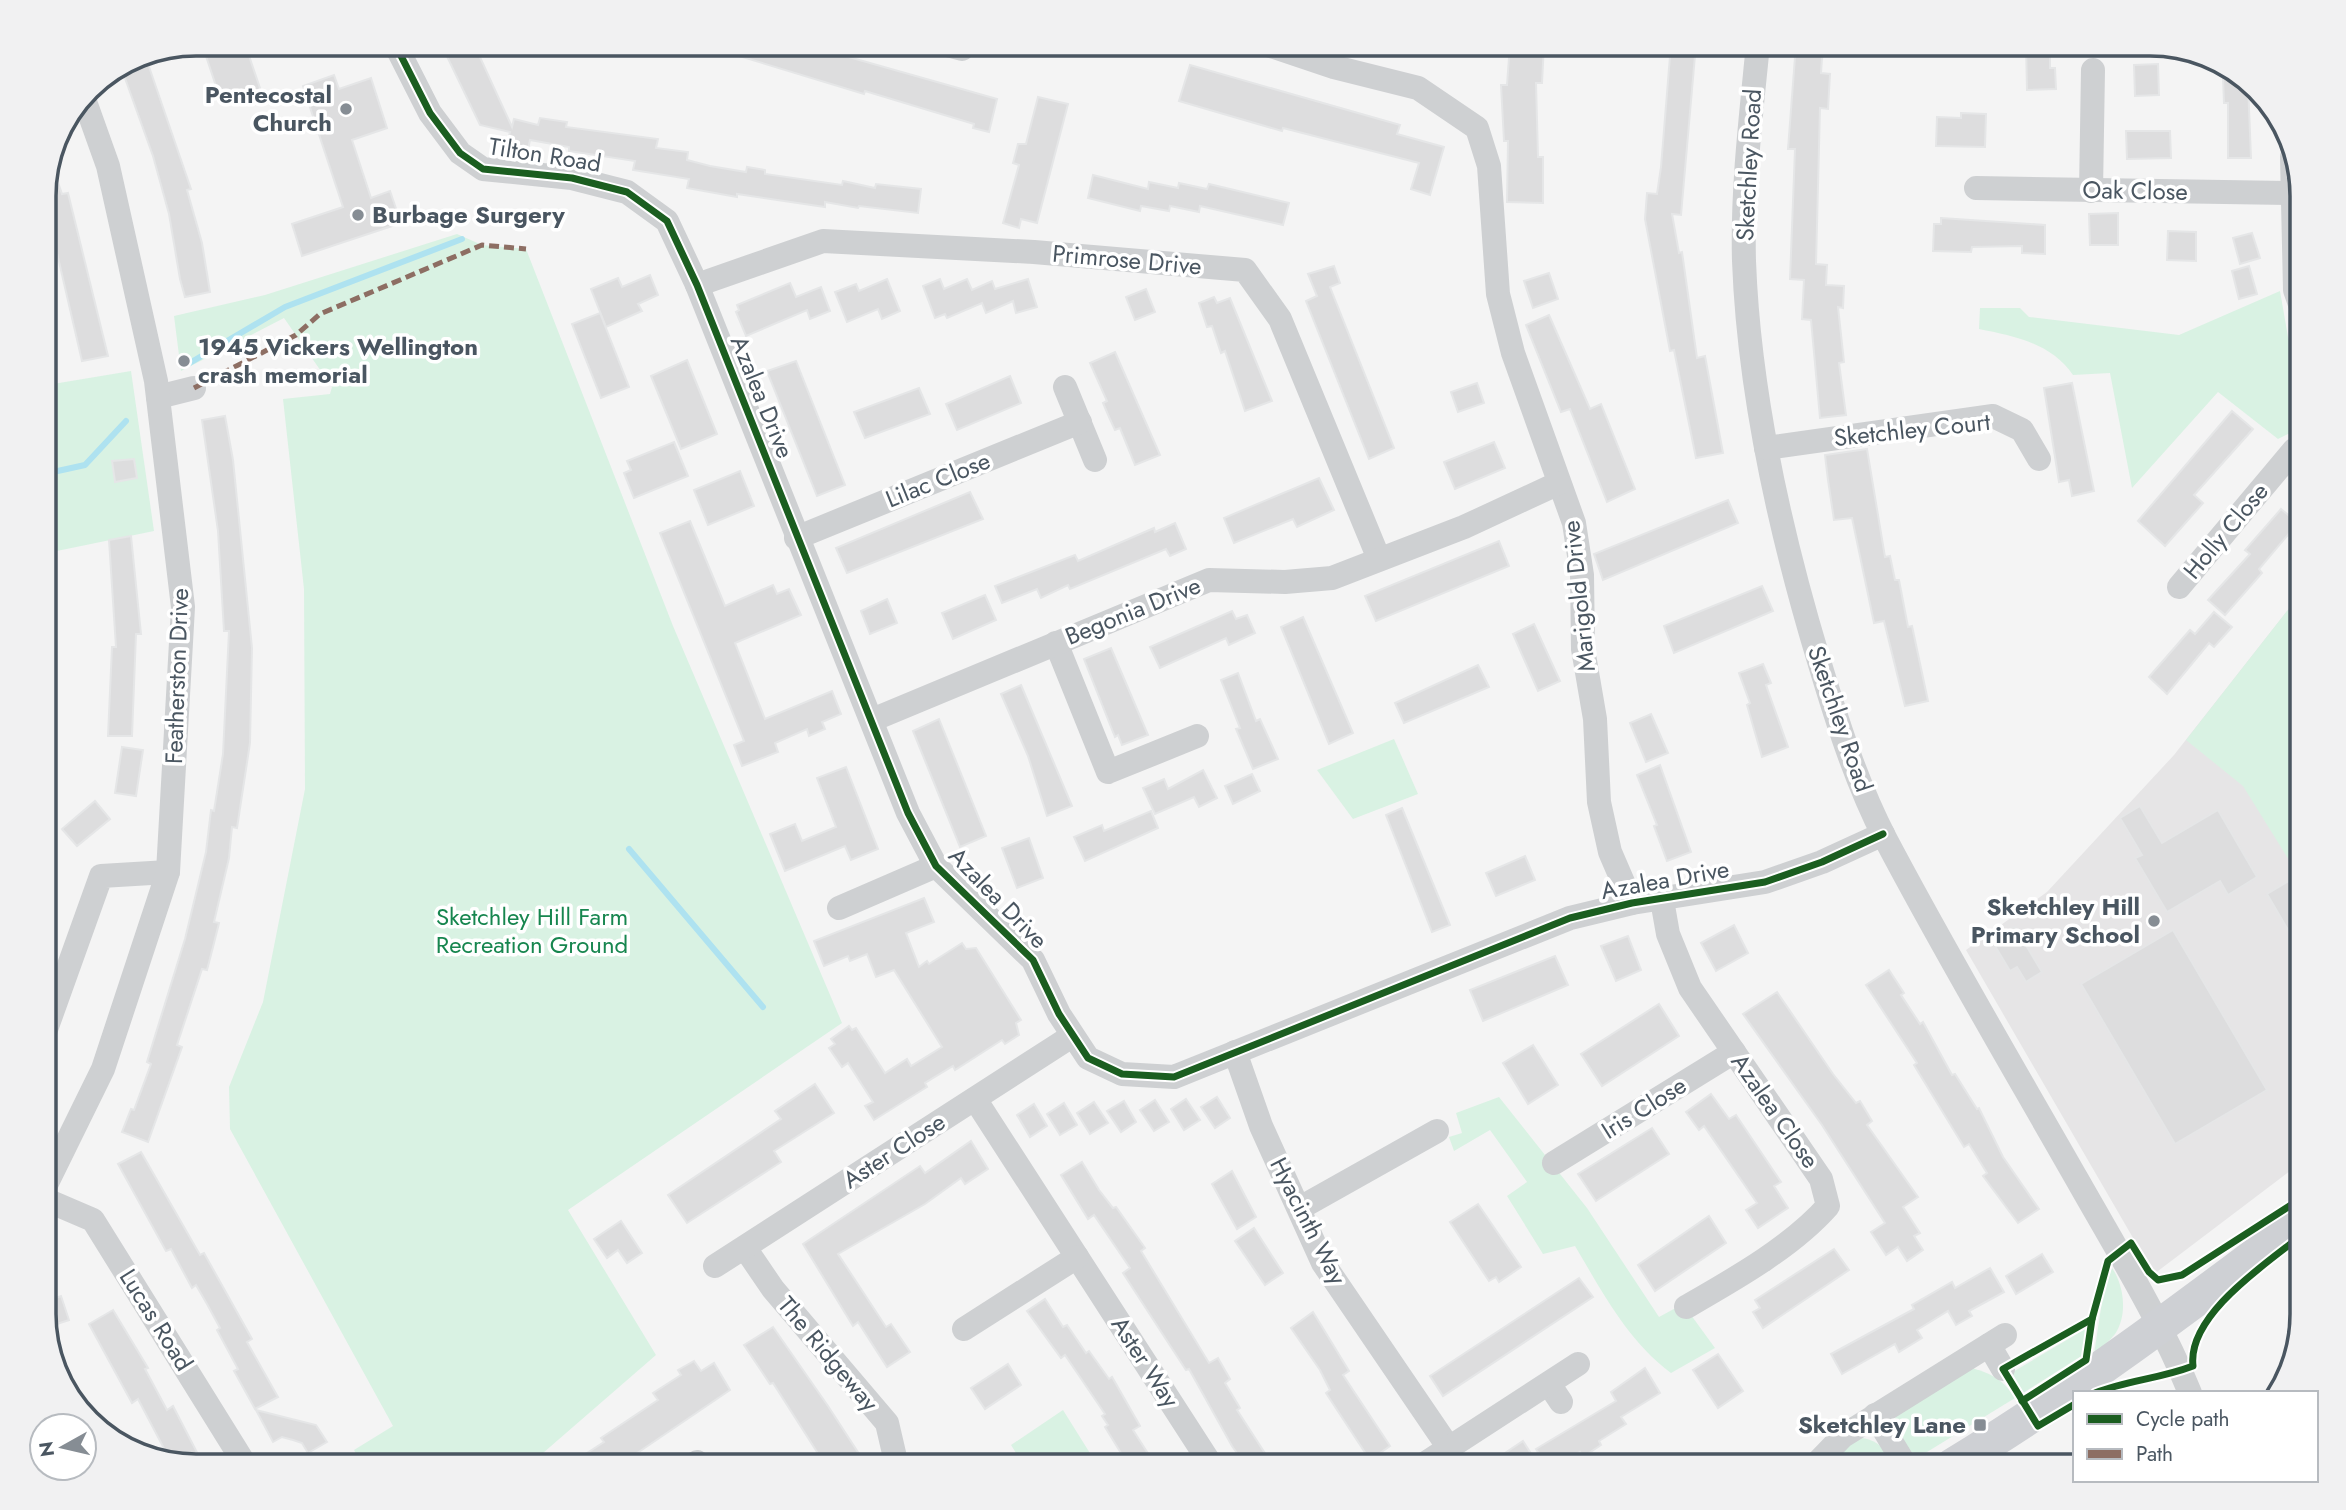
<svg xmlns="http://www.w3.org/2000/svg" width="2346" height="1510" font-family="Jost,sans-serif">
<rect width="100%" height="100%" fill="#f4f4f4"/>
<path fill="#e6e5e6" d="M2302 592V1162L2154 1274 1966 950 2047 892 2174 755Z"/>
<g fill="#d9f2e3">
<path d="M457 234 482 245 526 249 673 626 842 1023 568 1210 656 1355 528 1466H448L442 1457 417 1466H362L354 1450 393 1426 230 1129 229 1087 263 1002 305 789 304 589 283 399 330 394 332 387 284 318 181 371 174 316 265 295Z"/>
<path d="M2280 291 2288 337 2302 369V427L2278 439 2218 392 2132 488 2110 373 2073 375C2051 343 2014 336 1979 329L1980 308H2020L2029 317 2179 335Z"/>
<path d="M131 371 154 531 52 552 44 558V403L47 385Z"/>
<path d="M2302 592V881L2243 786 2186 740Z"/>
<path d="M1394 739 1418 794 1353 819 1317 770Z"/>
<path d="M1499 1097 1587 1208 1659 1317 1683 1304 1715 1348 1671 1373C1627 1340 1603 1293 1575 1246L1543 1254 1507 1196 1527 1182 1490 1130 1454 1151 1449 1137 1462 1133 1456 1113Z"/>
<path d="M2112 1268C2124 1285 2128 1315 2115 1334 2110 1341 2100 1348 2094 1354L2103 1295Z"/>
<path d="M2087 1328 2083 1355 2023 1393 2011 1373Z"/>
<path d="M1972 1368C1993 1374 2003 1380 2015 1398L1927 1452 1917 1454 1909 1451 1894 1424 1896 1415Z"/>
<path d="M1063 1410 1098 1466H1024L1011 1445Z"/>
<path d="M1862 1438C1879 1441 1887 1449 1889 1466H1825L1845 1444Z"/>
</g>
<g fill="none" stroke-linecap="round" stroke-linejoin="round">
<g stroke="#aee2f0" stroke-width="6">
<path d="M188 364 285 307 462 239"/>
<path d="M44 474 85 465 126 421"/>
<path d="M629 849 763 1007"/>
</g>
</g>
<g fill="#ddddde" stroke="#e5e6e7" stroke-width="2">
<path d="M202 44H245L261 91 222 104Z"/>
<path d="M441 44H474L512 127 514 119 538 125 540 118 567 122 566 127 658 139 656 148 688 152 687 160 710 166 746 172 747 167 765 170V174L842 185 843 181 875 188 876 184 921 189 918 213 859 206 858 208 825 202V207L737 194V197L687 188 689 179 633 170 635 161 569 151V147L530 140 528 149 507 143 510 132 480 125Z"/>
<path d="M714 44H803L997 99 989 132 973 128 974 124 865 91 864 94 713 48Z"/>
<path d="M1510 44H1544L1542 83H1536L1538 157H1543V203L1507 202 1508 141H1504L1501 85H1507Z"/>
<path d="M1671 44H1696L1681 215 1672 214 1679 253 1682 252 1697 358 1705 356 1723 453 1696 458 1674 350 1670 351 1645 219 1647 193 1657 194 1661 167Z"/>
<path d="M1796 44H1823L1821 73 1830 74 1828 109 1820 108 1816 264 1827 265 1826 285 1844 286 1843 308 1838 307 1844 362 1839 363 1846 415 1820 418 1811 320 1802 319 1804 280 1790 279 1795 149H1788Z"/>
<path d="M2026 44H2050V68H2055L2056 89 2027 90Z"/>
<path d="M145 55 191 189 187 190 202 243 210 292 185 297 180 279 169 214 153 156 121 67Z"/>
<path d="M2158 64 2159 95 2135 96 2134 65Z"/>
<path d="M1190 65 1400 125 1397 134 1444 147 1430 195 1411 189 1419 163 1283 128 1282 131 1179 101Z"/>
<path d="M334 75 339 89 371 78 387 128 352 140 371 198 390 191 401 223 302 256 292 224 343 207 303 86Z"/>
<path d="M2241 76 2248 83 2251 158H2228V103H2224L2223 77Z"/>
<path d="M1038 97 1068 104 1037 223 1021 219 1019 228 1003 223 1019 165 1013 163 1018 144H1026Z"/>
<path d="M1961 113 1986 114 1985 147 1936 146 1937 117 1961 118Z"/>
<path d="M2126 131H2170L2171 158 2127 159Z"/>
<path d="M50 159 62 194 68 193 108 356 82 361 44 197Z"/>
<path d="M1093 175 1148 189 1149 182 1178 188 1179 183 1207 189 1209 184 1289 203 1283 225 1200 206 1199 212 1170 206 1169 211 1141 206 1140 211 1088 198Z"/>
<path d="M2118 213V245H2090L2089 214Z"/>
<path d="M1941 218 2045 225V254L2022 253V246L1972 247 1971 252 1933 251 1934 224H1941Z"/>
<path d="M2168 231 2196 232V261L2167 260Z"/>
<path d="M2252 233 2260 258 2240 264 2233 238Z"/>
<path d="M1334 266 1340 283 1330 287 1394 448 1369 459 1306 301 1317 296 1308 274Z"/>
<path d="M2249 266 2257 294 2239 299 2232 271Z"/>
<path d="M1549 273 1558 299 1533 308 1524 281Z"/>
<path d="M650 275 658 295 638 304 642 311 606 327 591 289 618 278 622 287Z"/>
<path d="M887 279 900 311 882 319 878 309 847 322 835 292 856 284 859 291Z"/>
<path d="M940 279 944 289 967 279 972 290 992 281 995 289 1028 279 1037 307 1016 313 1013 301 986 313 982 303 947 318 945 314 935 318 923 286Z"/>
<path d="M790 283 796 297 821 287 830 311 810 319 807 310 746 336 736 312 739 310 737 305Z"/>
<path d="M1146 289 1155 312 1135 320 1126 297Z"/>
<path d="M1214 297 1217 303 1230 298 1272 401 1245 411 1225 351 1221 353 1212 326 1207 327 1199 303Z"/>
<path d="M600 313 629 387 601 398 572 324Z"/>
<path d="M1549 315 1590 409 1601 404 1635 489 1607 502 1570 409 1561 412 1526 325Z"/>
<path d="M1115 352 1160 455 1135 465 1120 428 1115 430 1109 417 1103 403 1107 401 1090 363Z"/>
<path d="M687 360 717 434 681 449 651 376Z"/>
<path d="M796 361 845 485 817 496 767 371Z"/>
<path d="M1010 376 1021 403 957 430 946 404Z"/>
<path d="M1477 383 1484 403 1458 412 1451 392Z"/>
<path d="M2072 383 2094 491 2072 496 2069 480 2059 482 2044 388Z"/>
<path d="M919 388 930 414 865 438 854 412Z"/>
<path d="M2232 411 2253 429 2194 495 2203 503 2165 546 2138 521Z"/>
<path d="M225 416 233 460 252 648 250 743 237 828 232 827 229 858 214 922 219 923 213 947 207 970 202 969 177 1045 182 1047 148 1142 122 1132 131 1109 134 1110 151 1064 147 1062 185 939 206 852 211 810 214 811 223 754 229 631H224L218 531 202 420Z"/>
<path d="M674 442 688 476 634 498 624 473 631 470 627 461Z"/>
<path d="M1494 442 1505 468 1455 489 1444 462Z"/>
<path d="M1867 449 1885 557 1890 556 1895 580H1899L1908 627 1912 626 1928 701 1905 706 1884 621 1874 623 1852 518 1834 520 1828 480 1825 455Z"/>
<path d="M134 459 137 478 115 482 112 461Z"/>
<path d="M740 471 754 506 708 525 694 490Z"/>
<path d="M1319 478 1334 510 1297 527 1293 519 1234 543 1224 518Z"/>
<path d="M970 492 983 519 847 573 836 548Z"/>
<path d="M1728 500 1738 523 1603 580 1594 554Z"/>
<path d="M2281 509 2298 523 2259 569 2262 573 2225 615 2208 600 2250 554 2245 550Z"/>
<path d="M690 521 725 606 773 585 777 594 789 589 801 615 735 643 765 719 832 691 841 714 822 722 825 729 809 736 807 729 775 743 778 752 742 766 734 745 744 741 660 533Z"/>
<path d="M1175 523 1186 549 1170 556 1166 549 1070 589 1068 585 1041 598 1037 589 1002 603 995 586 1075 555 1078 561 1154 528 1155 532Z"/>
<path d="M131 536 141 634H136L132 736H108L112 647H116L109 540Z"/>
<path d="M1499 541 1509 566 1376 621 1365 596Z"/>
<path d="M1762 586 1773 611 1674 653 1664 626Z"/>
<path d="M985 595 996 620 953 639 942 613Z"/>
<path d="M887 599 897 623 870 634 861 611Z"/>
<path d="M1232 611 1236 619 1247 615 1255 633 1229 645 1226 638 1160 668 1150 647Z"/>
<path d="M2214 612 2232 627 2214 647 2209 643 2167 694 2149 677 2190 630 2195 634Z"/>
<path d="M1303 617 1353 733 1329 744 1281 627Z"/>
<path d="M1534 624 1560 681 1538 691 1513 634Z"/>
<path d="M1111 648 1148 735 1122 745 1118 735 1115 737 1084 659Z"/>
<path d="M1763 664 1771 683 1766 685 1788 747 1762 757 1747 705 1750 703 1739 673Z"/>
<path d="M1478 665 1489 687 1404 723 1395 703Z"/>
<path d="M1238 673 1256 721 1260 719 1278 759 1253 769 1236 729 1240 728 1221 680Z"/>
<path d="M1021 685 1072 806 1047 816 1028 756 1001 694Z"/>
<path d="M1651 714 1668 753 1646 762 1630 723Z"/>
<path d="M939 719 986 836 960 847 913 731Z"/>
<path d="M122 747 143 750 136 796 115 793Z"/>
<path d="M1660 765 1691 852 1667 861 1654 826 1657 825 1637 775Z"/>
<path d="M846 767 878 849 851 860 845 846 785 871 770 834 795 824 802 841 836 827 817 778Z"/>
<path d="M1203 770 1217 798 1199 807 1194 797 1155 814 1143 788 1164 779 1168 789Z"/>
<path d="M1252 774 1260 791 1233 804 1225 786Z"/>
<path d="M95 801 110 819 77 846 62 829Z"/>
<path d="M2140 806 2162 843 2218 810 2257 877 2228 895 2220 881 2167 912 2135 858 2142 855 2120 818Z"/>
<path d="M1402 808 1450 925 1432 932 1386 815Z"/>
<path d="M1151 811 1158 828 1085 861 1074 837 1102 825 1104 831Z"/>
<path d="M1029 838 1043 878 1017 888 1002 848Z"/>
<path d="M1525 856 1535 880 1496 896 1486 873Z"/>
<path d="M2302 873V954L2267 894Z"/>
<path d="M924 898 934 922 906 933 919 967 927 961 929 964 962 943 966 949 976 948 1021 1020 1016 1023 1019 1035 1005 1044 1002 1040 955 1070 953 1066 925 1083 927 1087 874 1120 865 1106 873 1102 848 1063 842 1067 829 1048 835 1044 831 1039 849 1026 852 1030 856 1028 885 1073 907 1059 911 1066 942 1047 894 970 876 977 867 954 850 961 848 956 824 966 814 941Z"/>
<path d="M1734 925 1748 953 1716 971 1701 943Z"/>
<path d="M2015 927 2042 972 2026 982 2017 967 2010 971 1992 941Z"/>
<path d="M2173 930 2267 1090 2175 1144 2081 984Z"/>
<path d="M1628 936 1641 970 1616 981 1601 946Z"/>
<path d="M1555 956 1568 985 1483 1021 1470 990Z"/>
<path d="M1889 970 1904 993 1901 995 1920 1024 1923 1022 1952 1075 1955 1074 1977 1109 1979 1108 2003 1157 2039 1209 2018 1223 1983 1176 1987 1173 1969 1144 1964 1147 1914 1065 1917 1063 1866 985Z"/>
<path d="M1777 992 1833 1074 1856 1103 1860 1101 1872 1121 1867 1125 1918 1197 1903 1207 1920 1233 1914 1236 1923 1250 1907 1261 1898 1247 1886 1255 1871 1232 1885 1223 1822 1125 1743 1014Z"/>
<path d="M1659 1004 1679 1036 1602 1086 1581 1054Z"/>
<path d="M1533 1045 1558 1085 1528 1104 1503 1063Z"/>
<path d="M815 1084 834 1113 774 1151 781 1162 687 1223 668 1195 781 1119 775 1111Z"/>
<path d="M1711 1094 1729 1119 1736 1115 1781 1182 1774 1186 1788 1208 1758 1228 1746 1210 1757 1203 1704 1126 1699 1130 1686 1112Z"/>
<path d="M1217 1097 1230 1118 1215 1128 1201 1107Z"/>
<path d="M1186 1099 1200 1120 1184 1130 1171 1109Z"/>
<path d="M1155 1100 1169 1122 1154 1131 1140 1110Z"/>
<path d="M1124 1101 1136 1122 1121 1132 1107 1111Z"/>
<path d="M1094 1102 1108 1123 1090 1134 1077 1113Z"/>
<path d="M1064 1103 1077 1125 1060 1135 1047 1114Z"/>
<path d="M1034 1104 1047 1126 1030 1137 1017 1115Z"/>
<path d="M1652 1128 1669 1154 1596 1201 1578 1174Z"/>
<path d="M971 1141 988 1169 965 1184 961 1178 925 1204 838 1254 886 1327 891 1324 910 1352 887 1367 858 1322 853 1326 803 1244 920 1166 925 1173Z"/>
<path d="M141 1152 200 1255 204 1253 252 1339 247 1342 278 1397 255 1409 234 1371 238 1369 217 1330 220 1328 207 1304 196 1285 192 1288 171 1249 166 1251 118 1164Z"/>
<path d="M1082 1162 1099 1190 1113 1208 1116 1207 1145 1248 1141 1251 1209 1363 1218 1358 1230 1379 1225 1383 1240 1408 1237 1410 1268 1458 1254 1466H1246L1232 1446 1189 1369 1186 1370 1123 1273 1130 1268 1094 1215 1088 1219 1061 1175Z"/>
<path d="M1232 1171 1256 1217 1237 1229 1212 1184Z"/>
<path d="M1478 1204 1521 1267 1499 1282 1496 1277 1489 1281 1450 1222Z"/>
<path d="M1709 1216 1726 1243 1655 1291 1638 1265Z"/>
<path d="M621 1221 642 1253 627 1263 618 1250 607 1258 594 1239Z"/>
<path d="M1254 1228 1283 1273 1265 1285 1235 1241Z"/>
<path d="M1834 1249 1849 1270 1763 1328 1753 1312 1760 1308 1755 1300Z"/>
<path d="M2042 1254 2053 1272 2016 1294 2006 1276Z"/>
<path d="M1990 1268 2004 1292 1969 1311 1972 1316 1956 1325 1948 1311 1917 1330 1922 1338 1899 1352 1895 1344 1842 1374 1831 1354 1914 1309 1912 1305 1952 1282 1955 1288Z"/>
<path d="M1579 1278 1593 1297 1443 1396 1430 1376Z"/>
<path d="M61 1296 69 1320 45 1328 44 1302Z"/>
<path d="M1045 1299 1063 1327 1067 1325 1086 1353 1089 1351 1109 1379 1112 1377 1140 1426 1133 1430 1156 1466H1129L1105 1427 1108 1425 1102 1416 1105 1414 1065 1355 1061 1358 1027 1311Z"/>
<path d="M113 1310 148 1368 145 1369 167 1410 173 1406 204 1466 169 1458 138 1399 132 1403 89 1324Z"/>
<path d="M1313 1312 1349 1371 1343 1375 1390 1446 1370 1460 1326 1393 1330 1390 1320 1370 1291 1328Z"/>
<path d="M773 1327 828 1406 863 1460 852 1466H826L773 1383 770 1384 744 1345Z"/>
<path d="M1718 1354 1743 1391 1718 1408 1693 1370Z"/>
<path d="M694 1361 701 1371 714 1363 730 1390 618 1466H567L604 1442 601 1438 658 1400 653 1393 681 1375 678 1370Z"/>
<path d="M1008 1364 1021 1385 985 1409 971 1388Z"/>
<path d="M1645 1368 1660 1393 1621 1417 1626 1424 1599 1441 1601 1445 1583 1457 1580 1452 1557 1466H1547L1536 1449 1616 1401 1611 1392Z"/>
<path d="M256 1410 316 1425 327 1442 308 1453 302 1443 293 1440 282 1437 273 1442Z"/>
<path d="M1523 1441 1539 1466H1509L1502 1455Z"/>
</g>
<g fill="none" stroke-linecap="round" stroke-linejoin="round">
<g stroke="#ced0d2" stroke-width="24">
<path d="M395 44 430 113 460 153 483 169 572 178 627 192 667 221 697 285 908 813 936 866 1033 960 1059 1014 1088 1058 1122 1074 1174 1077 1570 918 1632 903 1765 882 1822 862 1883 834"/>
<path d="M943 44 962 49"/>
<path d="M1265 44 1334 67 1418 88 1477 128 1489 166 1498 294 1513 353 1574 523 1582 575 1583 649 1595 719 1599 802 1610 852 1632 903"/>
<path d="M1758 44C1751 116 1742 189 1744 261 1749 396 1780 532 1819 661 1837 721 1856 782 1885 838 1946 954 2013 1067 2078 1181 2117 1250 2160 1319 2190 1393"/>
<path d="M2292 157 2295 290 2302 310"/>
<path d="M1976 188 2294 193"/>
<path d="M2091 191 2093 70"/>
<path d="M697 285 823 241 1034 252 1245 270 1280 319 1379 559"/>
<path d="M1065 387 1095 460"/>
<path d="M158 397 194 388"/>
<path d="M1766 448 1993 416 2022 430 2039 459"/>
<path d="M796 538 1080 422"/>
<path d="M2179 587 2294 450 2302 446"/>
<path d="M1056 643 1108 772 1197 736"/>
<path d="M872 720 1209 580 1285 582 1332 578 1464 527 1559 483"/>
<path d="M1662 900 1668 934 1690 988 1821 1179 1828 1206C1792 1247 1733 1280 1686 1307"/>
<path d="M839 908 936 866"/>
<path d="M44 1035 101 876 168 872"/>
<path d="M1235 1052 1261 1126 1323 1263 1449 1448"/>
<path d="M975 1099 1212 1466"/>
<path d="M1554 1163 1734 1052"/>
<path d="M44 1189 103 1069 168 872 183 607 156 381 108 166 83 96"/>
<path d="M44 1199 93 1220 246 1466"/>
<path d="M1300 1208 1437 1131"/>
<path d="M745 1248 773 1289 887 1423 897 1466"/>
<path d="M715 1266 1072 1036"/>
<path d="M964 1329 1077 1257"/>
<path d="M1989 1345 2003 1369"/>
<path d="M1549 1384 1561 1402"/>
<path d="M1875 1415 1906 1466"/>
<path d="M692 1466 697 1462"/>
<path d="M1421 1466 1578 1364"/>
<path d="M1814 1466 1843 1436 2005 1335"/>
</g>
<path stroke="#ced0d4" stroke-width="35" d="M1952 1466C2074 1392 2188 1306 2302 1220"/>
<path stroke="#8d6e63" stroke-width="5" stroke-dasharray="10 5" stroke-linecap="butt" d="M194 388 296 335 320 314 482 245 526 249"/>
<g stroke="#fff" stroke-width="11">
<g id="cycleway">
<path d="M395 44 430 113 460 153 483 169 572 178 627 192 667 221 697 285 908 813 936 866 1033 960 1059 1014 1088 1058 1122 1074 1174 1077 1570 918 1632 903 1765 882 1822 862 1883 834"/>
<path d="M2095 1393C2128 1380 2159 1379 2193 1366 2187 1315 2267 1263 2302 1235"/>
<path d="M2022 1401 2086 1360 2092 1319"/>
<path d="M2075 1404 2038 1426 2003 1369 2092 1319 2108 1261 2131 1243 2149 1272 2158 1280 2182 1275 2302 1198"/>
</g>
</g>
<use href="#cycleway" stroke="#1b5e20" stroke-width="7"/>
</g>
<g fill="#868d94" stroke="#fff" stroke-width="2.5">
<circle cx="346" cy="109" r="7"/>
<circle cx="358" cy="215" r="7"/>
<circle cx="184" cy="361" r="7"/>
<circle cx="2154" cy="921" r="7"/>
<rect x="1973" y="1418" width="14" height="14" rx="3.5"/>
</g>
<g text-anchor="middle" stroke-width="7" stroke-linejoin="round" paint-order="stroke">
<g font-size="24" font-weight="bold" fill="#4a5661" stroke="#fff" text-anchor="end">
<text x="332" y="103">Pentecostal<tspan x="332" dy="28">Church</tspan></text>
<text x="372" y="223" text-anchor="start">Burbage Surgery</text>
<text x="198" y="355" text-anchor="start">1945 Vickers Wellington<tspan x="198" dy="28">crash memorial</tspan></text>
<text x="2140" y="915">Sketchley Hill<tspan x="2140" dy="28">Primary School</tspan></text>
<text x="1966" y="1433">Sketchley Lane</text>
</g>
<g font-size="24" fill="#4a5661" stroke="#fff">
<text transform="translate(545 155) rotate(9)" y="8">Tilton Road</text>
<text transform="translate(1749 165) rotate(-87)" y="8">Sketchley Road</text>
<text transform="translate(2135 191) rotate(1)" y="8">Oak Close</text>
<text transform="translate(1127 260) rotate(5)" y="8">Primrose Drive</text>
<text transform="translate(762 397) rotate(68)" y="8">Azalea Drive</text>
<text transform="translate(1912 430) rotate(-6)" y="8">Sketchley Court</text>
<text transform="translate(938 480) rotate(-22)" y="8">Lilac Close</text>
<text transform="translate(2226 531) rotate(-50)" y="8">Holly Close</text>
<text transform="translate(1579 596) rotate(-96)" y="8">Marigold Drive</text>
<text transform="translate(1133 611) rotate(-22)" y="8">Begonia Drive</text>
<text transform="translate(177 676) rotate(-88)" y="8">Featherston Drive</text>
<text transform="translate(1840 719) rotate(71)" y="8">Sketchley Road</text>
<text transform="translate(1665 880) rotate(-10)" y="8">Azalea Drive</text>
<text transform="translate(998 898) rotate(46)" y="8">Azalea Drive</text>
<text transform="translate(1644 1108) rotate(-32)" y="8">Iris Close</text>
<text transform="translate(1775 1111) rotate(55)" y="8">Azalea Close</text>
<text transform="translate(894 1151) rotate(-33)" y="8">Aster Close</text>
<text transform="translate(1308 1221) rotate(63)" y="8">Hyacinth Way</text>
<text transform="translate(156 1320) rotate(58)" y="8">Lucas Road</text>
<text transform="translate(828 1354) rotate(50)" y="8">The Ridgeway</text>
<text transform="translate(1145 1362) rotate(57)" y="8">Aster Way</text>
</g>
<g font-size="24" fill="#17864f" stroke="#fff">
<text x="532" y="925">Sketchley Hill Farm<tspan x="532" dy="28">Recreation Ground</tspan></text>
</g>
</g>
<path d="M0 0H2346V1510H0ZM196 56H2150A140 140 0 0 1 2290 196V1314A140 140 0 0 1 2150 1454H196A140 140 0 0 1 56 1314V196A140 140 0 0 1 196 56Z" fill="#f1f1f2" fill-rule="evenodd"/>
<path fill="none" stroke="#4a5661" stroke-width="3.5" d="M196 56H2150A140 140 0 0 1 2290 196V1314A140 140 0 0 1 2150 1454H196A140 140 0 0 1 56 1314V196A140 140 0 0 1 196 56Z"/>
<rect x="2073" y="1391" width="245" height="91" fill="#ffffff" stroke="#b7bbc0" stroke-width="2"/>
<rect x="2087" y="1414" width="35" height="10" fill="#1b5e20" stroke="#b7bbc0" stroke-width="2"/>
<text x="2136" y="1426" font-size="21" fill="#4a5661">Cycle path</text>
<rect x="2087" y="1449" width="35" height="10" fill="#8d6e63" stroke="#b7bbc0" stroke-width="2"/>
<text x="2136" y="1461" font-size="21" fill="#4a5661">Path</text>
<g transform="translate(63 1447) rotate(262)"><circle r="33" fill="#ffffff" stroke="#b7bbc0" stroke-width="2"/>
<path d="M0-5L12 26L0 18L-12 26Z" fill="#868d94"/>
<text y="-10" font-size="19" font-weight="bold" text-anchor="middle" fill="#4a5661">N</text>
</g>
</svg>
